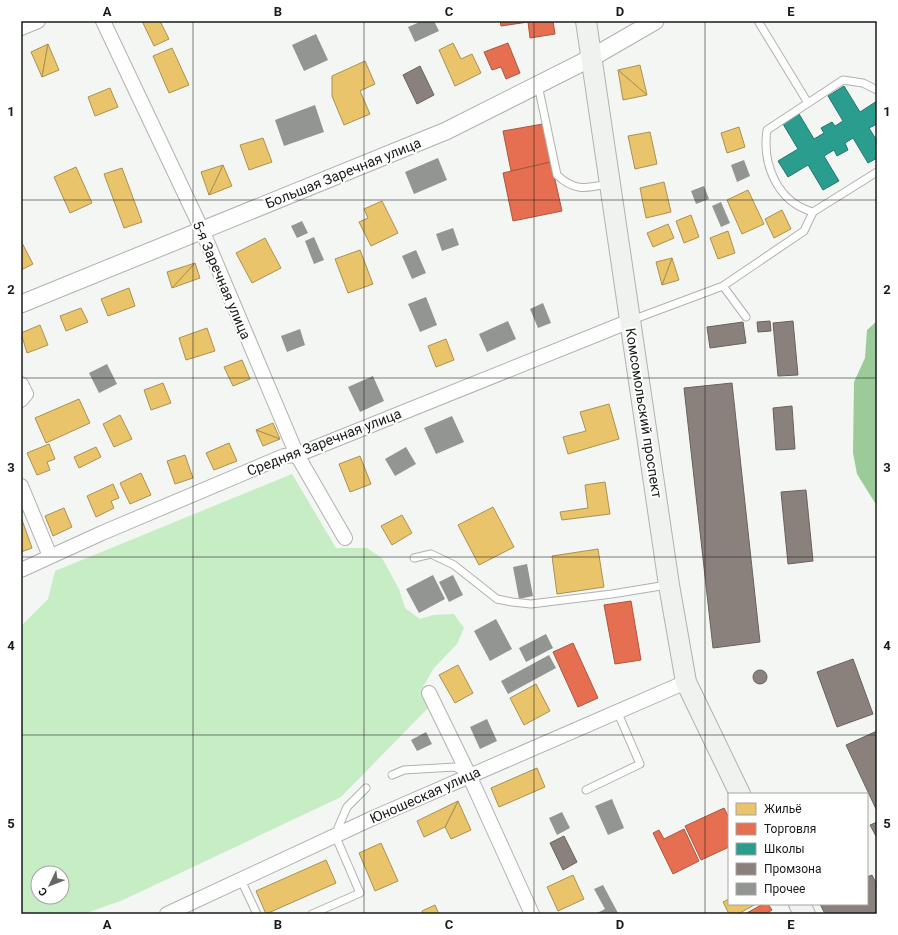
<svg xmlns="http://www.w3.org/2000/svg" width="898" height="935" font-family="Roboto,sans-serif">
<rect width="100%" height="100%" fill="#f3f6f2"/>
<path fill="#c6edc4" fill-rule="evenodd" d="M292 474 336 548H367L382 558 399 589 405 608 420 619 433 615 454 614 464 628 457 644 434 668 421 690 430 706 341 797 123 900 84 914H21V626L48 599 55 571ZM38 873H62V897H38Z"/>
<path fill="#9acb98" d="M877 321V506L857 474 853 453 854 382 865 358 867 330Z"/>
<g fill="#e9c46a" stroke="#ab9152">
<path d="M142 21H160L169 39 154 46Z"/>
<path d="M453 43 461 59 472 54 481 73 455 86 439 50Z"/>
<path d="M48 44 42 77 31 52Z"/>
<path d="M48 44 59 70 42 77Z"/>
<path d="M172 48 189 85 169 93 153 56Z"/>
<path d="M365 61 375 84 360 91 370 114 344 125 332 96V76Z"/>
<path d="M640 65 647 95 618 70Z"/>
<path d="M618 70 647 95 623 100Z"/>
<path d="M110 88 118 107 95 116 88 97Z"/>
<path d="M739 127 745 147 727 153 721 133Z"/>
<path d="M650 132 657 164 635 169 628 136Z"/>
<path d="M263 138 272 162 249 170 240 145Z"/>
<path d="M223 165 232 186 209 195Z"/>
<path d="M223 165 209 195 201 172Z"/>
<path d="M76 167 92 203 70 213 54 177Z"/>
<path d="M122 168 142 222 124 228 104 174Z"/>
<path d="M664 182 671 212 646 218 640 188Z"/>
<path d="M748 190 764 224 742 234 727 200Z"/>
<path d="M382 201 398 233 371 246 359 222 368 218 364 209Z"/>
<path d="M782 210 791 229 774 238 765 219Z"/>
<path d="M691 215 699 237 684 243 676 221Z"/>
<path d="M668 224 674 238 653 247 647 233Z"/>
<path d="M728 231 735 253 718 259 710 238Z"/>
<path d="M265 238 281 268 252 283 236 253Z"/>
<path d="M21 241 33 264 21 270Z"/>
<path d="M360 250 373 284 348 293 335 259Z"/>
<path d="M672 258 679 280 662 285Z"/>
<path d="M672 258 662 285 656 262Z"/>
<path d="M195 263 200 278 172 288Z"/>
<path d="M195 263 172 288 167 272Z"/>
<path d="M129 288 135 306 108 316 101 299Z"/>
<path d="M81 308 88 322 66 331 60 316Z"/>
<path d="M40 325 48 345 27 353 21 333Z"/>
<path d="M207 328 215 351 186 360 179 338Z"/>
<path d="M446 339 454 360 436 367 428 346Z"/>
<path d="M242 360 250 379 233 386 224 367Z"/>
<path d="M163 383 171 403 151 410 144 390Z"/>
<path d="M79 399 90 423 46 443 35 418Z"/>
<path d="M609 404 619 439 568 454 563 437 586 431 580 412Z"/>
<path d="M120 415 132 439 114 447 103 424Z"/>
<path d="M273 423 280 439 256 430Z"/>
<path d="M256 430 280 439 263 446Z"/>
<path d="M229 443 237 461 214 470 206 453Z"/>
<path d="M49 444 55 459 47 462 50 470 37 475 27 453Z"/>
<path d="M96 447 101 457 79 468 74 457Z"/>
<path d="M185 455 193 478 175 484 167 461Z"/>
<path d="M360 456 371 484 350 492 339 464Z"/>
<path d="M141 473 151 495 130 504 120 483Z"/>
<path d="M605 482 610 514 562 520 560 512 588 508 585 485Z"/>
<path d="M113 484 119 498 111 501 114 508 96 517 87 496Z"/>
<path d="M493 507 514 547 479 565 458 525Z"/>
<path d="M64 508 72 527 53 536 45 516Z"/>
<path d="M402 515 412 533 392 545 381 526Z"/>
<path d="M21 517 32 548 21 552Z"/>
<path d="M598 549 604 587 557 594 552 556Z"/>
<path d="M458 665 473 693 455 703 439 675Z"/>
<path d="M536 684 550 711 524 725 510 698Z"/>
<path d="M537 768 545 787 499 807 491 788Z"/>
<path d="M458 801 471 830 451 839 445 827Z"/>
<path d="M458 801 445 827 424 837 417 821Z"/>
<path d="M381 843 398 881 375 891 359 853Z"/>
<path d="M326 860 336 883 266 914 256 891Z"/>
<path d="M573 875 584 899 558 911 547 887Z"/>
<path d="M729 899V904H756L738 914H729L723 902Z"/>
<path d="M435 905 439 914H423L422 911Z"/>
</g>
<g fill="#e76f51" stroke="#a95640">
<path d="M500 21H553L555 34 530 38 528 22 501 26Z"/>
<path d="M508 43 520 73 506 79 501 67 492 70 484 52Z"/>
<path d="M543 124 551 162 511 171 503 131Z"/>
<path d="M551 162 562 211 513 221 503 173Z"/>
<path d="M631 601 641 660 615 664 604 605Z"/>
<path d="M573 643 598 698 578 707 553 652Z"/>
<path d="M724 808 729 818V847L701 860 685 826Z"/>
<path d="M684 829 699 861 673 874 653 833 659 830 664 839Z"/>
<path d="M763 904H768L772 910 765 914H745Z"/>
</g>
<path fill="#2a9d8f" stroke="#25766c" d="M844 86 860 112 877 101V124L869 128 877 141V158L868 163 853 138 845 143 848 150 837 156 834 150 824 156 839 181 823 190 808 165 788 177 778 161 798 149 783 124 799 114 814 139 824 133 821 128 832 122 835 126 843 121 828 96Z"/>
<g fill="#8a817c" stroke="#68625e">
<path d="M420 66 434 95 417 104 403 75Z"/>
<path d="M770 321 771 331 758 332 757 322Z"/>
<path d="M793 321 798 375 778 376 773 323Z"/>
<path d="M743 322 746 343 710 348 707 327Z"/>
<path d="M732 383 760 642 713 648 684 388Z"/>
<path d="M792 406 795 449 776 450 773 408Z"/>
<path d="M806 490 813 561 788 564 781 492Z"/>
<path d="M853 659 873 714 837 727 817 672Z"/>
<circle cx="760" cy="677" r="7"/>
<path d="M877 731V808L876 809 846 745Z"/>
<path d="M877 822V838L870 825Z"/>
<path d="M564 836 577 862 563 870 550 843Z"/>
<path d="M872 875 877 885V914H825L820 904H867V877Z"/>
</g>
<g fill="#939592">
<path d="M422 21H434L439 31 415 42 408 27Z"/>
<path d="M316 34 328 60 304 71 292 45Z"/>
<path d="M315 105 324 132 284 146 275 120Z"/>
<path d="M438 158 447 180 414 194 405 172Z"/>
<path d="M744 160 750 176 737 182 731 165Z"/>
<path d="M704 186 709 199 696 204 691 191Z"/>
<path d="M721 202 730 223 721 227 712 206Z"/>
<path d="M302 221 308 233 297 238 291 226Z"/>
<path d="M453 228 459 245 442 251 436 234Z"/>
<path d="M314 237 324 260 314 264 305 241Z"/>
<path d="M416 250 426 273 412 279 402 256Z"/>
<path d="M426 297 437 325 420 332 408 304Z"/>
<path d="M543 303 551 323 538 328 530 309Z"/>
<path d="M508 321 516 339 487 352 479 334Z"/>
<path d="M300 329 305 345 287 352 281 336Z"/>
<path d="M107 364 117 384 99 393 89 373Z"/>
<path d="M373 376 384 401 360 412 348 387Z"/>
<path d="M452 416 464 442 436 454 424 428Z"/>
<path d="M406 447 416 464 395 476 385 459Z"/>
<path d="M527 564 533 596 519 599 513 567Z"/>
<path d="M433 575 445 599 419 613 406 589Z"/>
<path d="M453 575 463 595 449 602 439 582Z"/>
<path d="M496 619 512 649 490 661 474 631Z"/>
<path d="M546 634 553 648 526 662 519 648Z"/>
<path d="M549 655 556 668 508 694 501 681Z"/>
<path d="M487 719 497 741 480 749 470 727Z"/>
<path d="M426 732 432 744 417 751 411 740Z"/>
<path d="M612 799 624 828 608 835 595 806Z"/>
<path d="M562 812 570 828 557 835 549 818Z"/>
<path d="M603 885 618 913 617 914H595L605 909 594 889Z"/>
</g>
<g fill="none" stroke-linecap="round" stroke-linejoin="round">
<g stroke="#b0b2af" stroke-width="9">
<g id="service">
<path d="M758 21 808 103"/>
<path d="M538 85 557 175C575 192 587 188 609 184"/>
<path d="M877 90 863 83 843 80 767 130C762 164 777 202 813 212L877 172"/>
<path d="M723 286 804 231 813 212"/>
<path d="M632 320 723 286 746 317"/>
<path d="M414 558 431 554 454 565 497 599 512 602 531 604 612 594 667 585"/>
<path d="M392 775 404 770 455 767 465 773"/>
<path d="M586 790 640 764 617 711"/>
<path d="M241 880 257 914"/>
<path d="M312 914 360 893 335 835 347 807 366 788"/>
</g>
</g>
<g stroke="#b0b2af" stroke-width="16">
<g id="minor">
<path d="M103 21 202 230 297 455 345 538"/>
<path d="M21 28 38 21"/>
<path d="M21 384 26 394 21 400"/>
<path d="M21 486 50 556"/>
<path d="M21 570 102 533 284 456 297 455 630 321"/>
<path d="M429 693 469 775 532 914"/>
<path d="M167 914 373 818 686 682"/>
</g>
</g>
<g stroke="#b0b2af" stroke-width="19">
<path id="tertiary" d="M21 304 446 131 591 58 655 21"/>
</g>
<g stroke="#b0b2af" stroke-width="22">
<g id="secondary">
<path d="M586 21 669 585 686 682 740 794"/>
<path d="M799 904 805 914"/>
</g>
</g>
<use href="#service" stroke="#fdfefd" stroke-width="7"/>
<use href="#minor" stroke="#fdfefd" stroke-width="14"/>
<use href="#tertiary" stroke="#fdfefd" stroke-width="17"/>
<use href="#secondary" stroke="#eff2ef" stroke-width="20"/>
</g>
<path fill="none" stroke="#191b19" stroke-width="1" stroke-opacity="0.55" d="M193 21V914M364 21V914M534 21V914M705 21V914M21 200H877M21 378H877M21 557H877M21 735H877"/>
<g text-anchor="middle" stroke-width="4" stroke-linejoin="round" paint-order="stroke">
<g font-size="14" fill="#191b19" stroke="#fff">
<text transform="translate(343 173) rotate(-22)" y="5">Большая Заречная улица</text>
<text transform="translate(222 280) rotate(67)" y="5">5-я Заречная улица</text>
<text transform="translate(644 413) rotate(81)" y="5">Комсомольский проспект</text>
<text transform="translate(324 442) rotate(-21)" y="5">Средняя Заречная улица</text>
<text transform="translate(425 795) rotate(-24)" y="5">Юношеская улица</text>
</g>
</g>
<rect width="898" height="935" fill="none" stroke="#ffffff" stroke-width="44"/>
<rect x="728" y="793" width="140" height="112" fill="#ffffff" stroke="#a3a4a3"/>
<rect x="736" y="803" width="20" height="12" fill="#e9c46a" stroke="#a3a4a3"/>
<text x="764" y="813" font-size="12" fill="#191b19">Жильё</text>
<rect x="736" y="823" width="20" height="12" fill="#e76f51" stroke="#a3a4a3"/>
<text x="764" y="833" font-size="12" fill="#191b19">Торговля</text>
<rect x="736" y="843" width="20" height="12" fill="#2a9d8f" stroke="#a3a4a3"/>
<text x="764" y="853" font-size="12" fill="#191b19">Школы</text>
<rect x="736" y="863" width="20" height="12" fill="#8a817c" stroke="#a3a4a3"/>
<text x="764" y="873" font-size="12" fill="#191b19">Промзона</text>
<rect x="736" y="883" width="20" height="12" fill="#939592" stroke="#a3a4a3"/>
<text x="764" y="893" font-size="12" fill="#191b19">Прочее</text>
<g transform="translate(50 885) rotate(227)"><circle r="19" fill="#ffffff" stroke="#a3a4a3"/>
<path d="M0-3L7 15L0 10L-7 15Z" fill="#656865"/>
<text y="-6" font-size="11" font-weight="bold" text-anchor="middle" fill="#191b19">С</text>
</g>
<rect x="22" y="22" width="854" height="891" fill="none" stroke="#191b19" stroke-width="1.5"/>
<g font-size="13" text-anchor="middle" font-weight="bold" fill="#191b19">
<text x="107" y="16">A</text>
<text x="278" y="16">B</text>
<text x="449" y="16">C</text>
<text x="620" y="16">D</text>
<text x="791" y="16">E</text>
<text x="11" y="116">1</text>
<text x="887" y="116">1</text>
<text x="11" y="294">2</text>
<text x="887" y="294">2</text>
<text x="11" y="472">3</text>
<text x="887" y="472">3</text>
<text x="11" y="650">4</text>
<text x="887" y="650">4</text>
<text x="11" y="828">5</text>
<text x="887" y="828">5</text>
<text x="107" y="929">A</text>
<text x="278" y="929">B</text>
<text x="449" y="929">C</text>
<text x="620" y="929">D</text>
<text x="791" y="929">E</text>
</g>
</svg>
